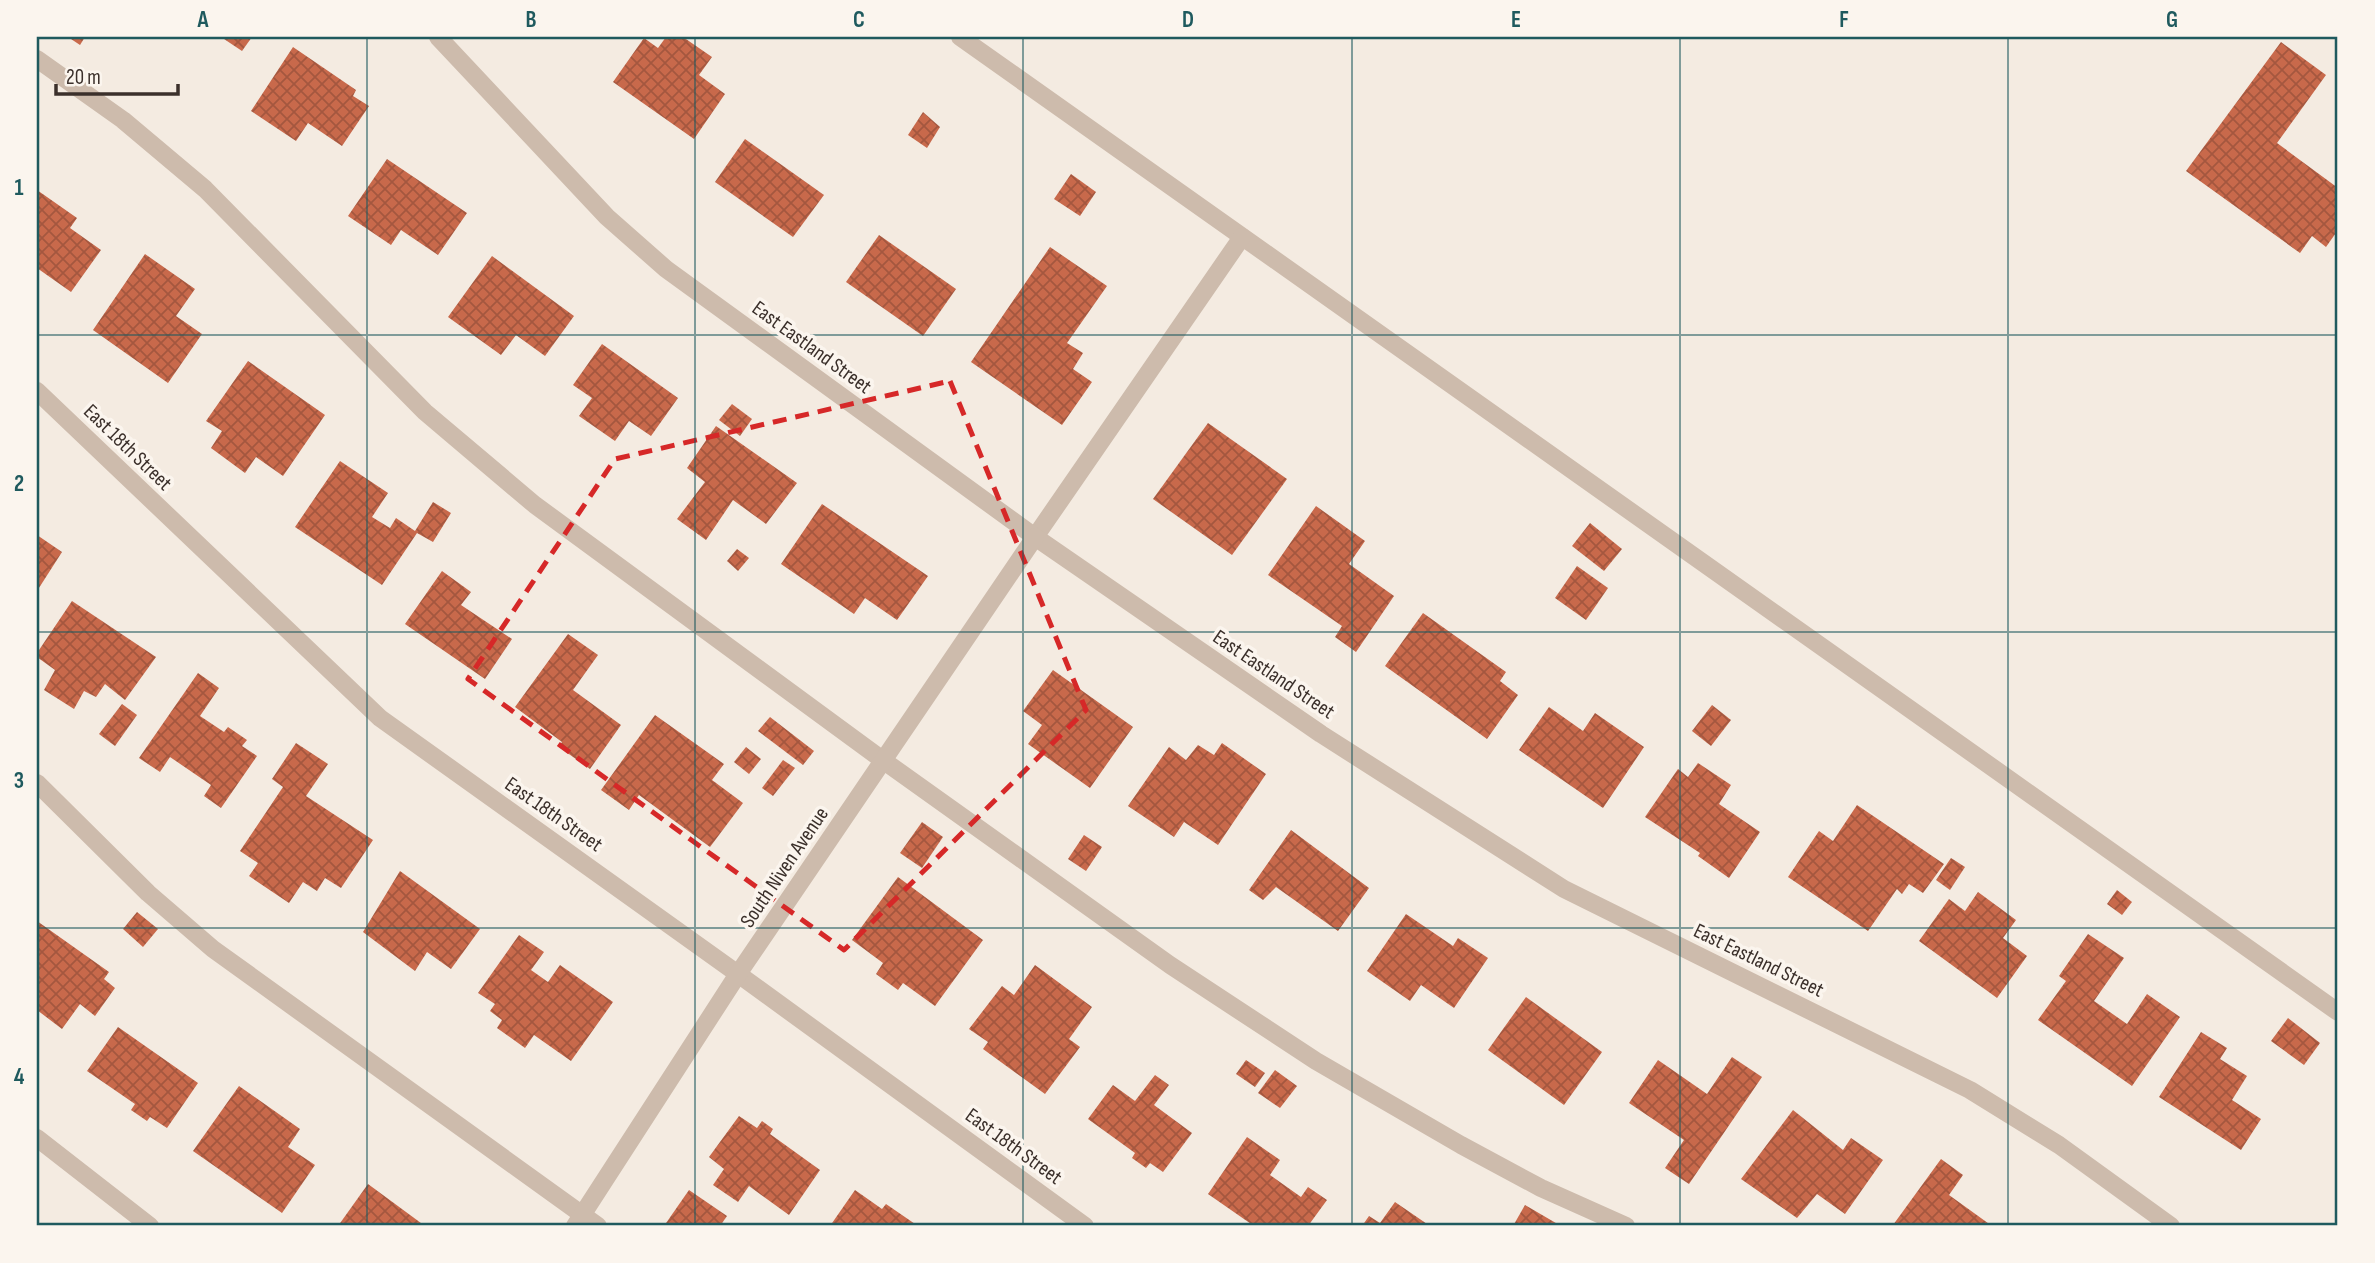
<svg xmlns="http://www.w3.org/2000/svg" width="2375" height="1263" font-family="'Sofia Sans Condensed',sans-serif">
<defs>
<pattern id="building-cross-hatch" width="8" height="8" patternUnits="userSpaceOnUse" patternTransform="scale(1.75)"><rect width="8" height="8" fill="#c8694b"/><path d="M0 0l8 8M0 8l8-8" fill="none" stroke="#a4573f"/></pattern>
</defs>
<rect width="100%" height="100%" fill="#f4ebe1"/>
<g fill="url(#building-cross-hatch)">
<path d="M68 37H85L80 45Z"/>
<path d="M221 37H252L242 51Z"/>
<path d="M666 37H683L712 57 699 75 725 94 694 139 613 82 644 38 658 48Z"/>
<path d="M2281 42 2326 75 2277 143 2338 188V230L2326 247 2312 236 2300 253 2186 171Z"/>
<path d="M293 47 356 90 353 96 369 106 342 146 308 123 296 141 251 111Z"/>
<path d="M923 112 940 127 927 148 908 135Z"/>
<path d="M745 139 824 195 793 237 715 182Z"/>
<path d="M387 159 467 213 438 255 401 230 391 245 348 216Z"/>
<path d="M1071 174 1096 192 1080 216 1054 199Z"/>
<path d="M37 190 77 218 70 228 101 250 71 292 37 268Z"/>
<path d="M879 235 956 289 923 336 846 282Z"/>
<path d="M1050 247 1107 286 1067 343 1083 353 1073 369 1092 382 1062 425 971 362Z"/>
<path d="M145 254 195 289 176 316 202 334 168 383 93 330Z"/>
<path d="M492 256 574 316 545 356 516 335 501 355 448 317Z"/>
<path d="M602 344 678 398 651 436 629 421 615 441 579 416 592 398 573 385Z"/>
<path d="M248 361 325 415 283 476 256 457 245 473 211 448 222 431 206 421Z"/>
<path d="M732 404 752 419 740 436 719 420Z"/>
<path d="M1208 423 1287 479 1232 555 1153 499Z"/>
<path d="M716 426 797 483 766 524 733 500 706 540 677 519 705 482 687 468Z"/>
<path d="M340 461 388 493 372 517 390 528 396 518 415 531 433 502 451 513 433 542 417 533 382 585 295 527Z"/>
<path d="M822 504 928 576 897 620 865 598 854 614 781 564Z"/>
<path d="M1316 506 1365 541 1349 564 1394 596 1356 652 1335 637 1342 626 1268 575Z"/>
<path d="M1590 523 1622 549 1604 571 1572 546Z"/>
<path d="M37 535 62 552 37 591Z"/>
<path d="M737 549 749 558 738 571 727 561Z"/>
<path d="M1577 566 1608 588 1586 620 1555 598Z"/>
<path d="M442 571 471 592 461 605 512 639 485 679 405 624Z"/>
<path d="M72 601 156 657 125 700 105 684 96 697 84 691 74 709 44 690 55 670 37 657V653Z"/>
<path d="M1423 613 1506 672 1500 681 1518 695 1487 739 1385 666Z"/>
<path d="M568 634 598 655 573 690 621 725 590 769 559 747 562 742 515 707Z"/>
<path d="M1053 670 1133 727 1090 788 1028 744 1042 725 1023 711Z"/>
<path d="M198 673 219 688 200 716 224 732 228 727 247 740 242 746 257 756 221 808 204 796 211 785 170 757 160 772 139 758Z"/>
<path d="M122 704 137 715 115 746 99 734Z"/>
<path d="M1712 705 1731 720 1711 746 1692 731Z"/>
<path d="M1549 707 1583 731 1595 713 1644 747 1603 808 1519 750Z"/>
<path d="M655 715 724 764 712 780 743 803 710 847 639 795 629 810 601 790Z"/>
<path d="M770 717 814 751 803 765 758 731Z"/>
<path d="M296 743 328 764 306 796 373 840 341 888 325 878 317 891 303 882 289 903 249 876 258 863 240 851 283 787 272 779Z"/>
<path d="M1222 743 1266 774 1218 845 1184 822 1174 837 1128 806 1169 747 1186 760 1198 745 1214 755Z"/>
<path d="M746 747 761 759 749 774 734 762Z"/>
<path d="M783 760 795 768 773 796 762 788Z"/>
<path d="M1698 763 1731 785 1719 804 1760 832 1729 878 1698 856 1700 853 1645 817 1678 769 1688 777Z"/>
<path d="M1857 805 1944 864 1923 893 1909 884 1902 894 1897 889 1868 931 1788 877 1819 831 1833 841Z"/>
<path d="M922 822 943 837 922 868 900 853Z"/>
<path d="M1291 830 1369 888 1338 931 1276 887 1263 900 1249 890Z"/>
<path d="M1084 835 1102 847 1086 871 1068 859Z"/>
<path d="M1951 858 1965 867 1950 890 1936 880Z"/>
<path d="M400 871 480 929 451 969 427 952 415 971 363 932Z"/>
<path d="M898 877 983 940 935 1006 903 983 898 990 876 974 883 963 852 940Z"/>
<path d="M2117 890 2132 902 2122 915 2107 904Z"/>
<path d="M1978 892 2016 920 2003 938 2027 956 1997 998 1919 941 1949 899 1965 911Z"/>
<path d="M137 912 158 929 143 947 123 929Z"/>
<path d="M1406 914 1453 946 1458 938 1488 958 1454 1008 1421 985 1410 1001 1367 971Z"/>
<path d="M37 921 109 972 104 979 115 988 95 1016 80 1004 62 1029 37 1010Z"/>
<path d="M2088 934 2124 958 2094 1001 2127 1024 2147 994 2180 1017 2132 1086 2038 1020 2066 981 2059 976Z"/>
<path d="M519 935 544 952 531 970 548 982 560 965 613 1002 571 1061 534 1035 525 1048 497 1028 502 1020 490 1011 495 1004 478 993Z"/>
<path d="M1035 965 1092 1007 1069 1039 1080 1047 1045 1094 983 1049 988 1042 969 1029 1002 986 1014 995Z"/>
<path d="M1526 997 1602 1052 1564 1105 1488 1050Z"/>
<path d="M2288 1018 2320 1043 2304 1065 2271 1041Z"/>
<path d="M118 1027 198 1083 167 1128 150 1117 147 1121 131 1110 135 1104 87 1071Z"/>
<path d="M2201 1032 2227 1048 2220 1059 2247 1076 2232 1100 2261 1119 2241 1150 2159 1097Z"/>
<path d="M1732 1057 1762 1077 1689 1184 1665 1168 1684 1140 1629 1103 1658 1060 1707 1094Z"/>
<path d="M1246 1060 1265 1073 1255 1087 1236 1074Z"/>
<path d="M1275 1070 1297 1086 1280 1108 1258 1093Z"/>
<path d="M1155 1075 1169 1085 1154 1105 1192 1133 1163 1172 1150 1163 1146 1168 1132 1158 1135 1153 1088 1119 1113 1085 1135 1101Z"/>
<path d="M239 1086 300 1129 288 1147 315 1165 282 1213 193 1151Z"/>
<path d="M1793 1110 1843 1150 1851 1138 1883 1160 1845 1214 1817 1194 1797 1218 1741 1179Z"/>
<path d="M739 1116 757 1128 762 1121 773 1129 770 1134 820 1170 789 1215 749 1186 738 1202 713 1185 724 1169 709 1157Z"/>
<path d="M1247 1137 1280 1160 1270 1175 1301 1197 1308 1187 1327 1200 1308 1226H1254L1208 1194Z"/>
<path d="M1941 1159 1963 1175 1949 1195 1992 1226 1893 1225Z"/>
<path d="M368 1184 425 1226H338Z"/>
<path d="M689 1190 727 1216 720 1226H664Z"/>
<path d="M855 1190 882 1209 886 1204 918 1226H830Z"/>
<path d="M1395 1202 1430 1226H1362L1369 1216 1380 1223Z"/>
<path d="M1525 1205 1561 1226H1513Z"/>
</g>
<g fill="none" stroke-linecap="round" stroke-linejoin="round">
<g stroke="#cdbbac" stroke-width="18">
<path d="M960 37 2338 1012"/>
<path d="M37 59 123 120 205 189 425 412 535 505 884 761 1170 965 1316 1061 1461 1145 1541 1188 1626 1226"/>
<path d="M1035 537 1242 237"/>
<path d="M37 783 148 893 213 949 598 1226"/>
</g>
<g stroke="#cdbbac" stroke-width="18">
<path d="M438 37 607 217 666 269 1035 537 1321 734 1564 889 1970 1090 2059 1145 2171 1226"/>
<path d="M37 391 380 718 738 974 1085 1226"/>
<path d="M37 1138 150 1226"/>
<path d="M575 1226 738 974 1035 537"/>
</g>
</g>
<path fill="none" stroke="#d62828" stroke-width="5" stroke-dasharray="14 9" stroke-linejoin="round" d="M950 381 1086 710 844 950 468 679 615 459Z"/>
<path fill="none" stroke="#1f5a5e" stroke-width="2" stroke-opacity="0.55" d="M367 37V1226M695 37V1226M1023 37V1226M1352 37V1226M1680 37V1226M2008 37V1226M37 335H2338M37 632H2338M37 928H2338"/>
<g text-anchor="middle" stroke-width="7" stroke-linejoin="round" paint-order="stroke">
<g font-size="21" fill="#3b302b" stroke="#fbf5ee">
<text transform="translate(812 347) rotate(36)" y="7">East Eastland Street</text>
<text transform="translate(128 447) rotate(44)" y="7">East 18th Street</text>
<text transform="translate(1274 674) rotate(34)" y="7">East Eastland Street</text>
<text transform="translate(554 814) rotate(35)" y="7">East 18th Street</text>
<text transform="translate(784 867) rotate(-56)" y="7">South Niven Avenue</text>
<text transform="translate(1759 960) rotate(26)" y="7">East Eastland Street</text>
<text transform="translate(1014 1146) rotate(36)" y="7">East 18th Street</text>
</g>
</g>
<rect width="2375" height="1263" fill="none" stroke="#fbf5ee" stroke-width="77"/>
<path d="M56 84v10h122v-10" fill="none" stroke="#3b302b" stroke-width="3.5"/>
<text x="66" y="84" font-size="21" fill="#3b302b" stroke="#fbf5ee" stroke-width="5" paint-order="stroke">20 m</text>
<rect x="38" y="38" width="2298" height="1186" fill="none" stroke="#1f5a5e" stroke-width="2.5"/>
<g font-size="23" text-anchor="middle" font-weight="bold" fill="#1f5a5e">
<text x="203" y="27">A</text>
<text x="531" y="27">B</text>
<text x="859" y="27">C</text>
<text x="1188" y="27">D</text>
<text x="1516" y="27">E</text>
<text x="1844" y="27">F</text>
<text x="2172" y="27">G</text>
<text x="19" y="195">1</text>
<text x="19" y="491">2</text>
<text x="19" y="788">3</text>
<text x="19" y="1084">4</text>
</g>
</svg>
